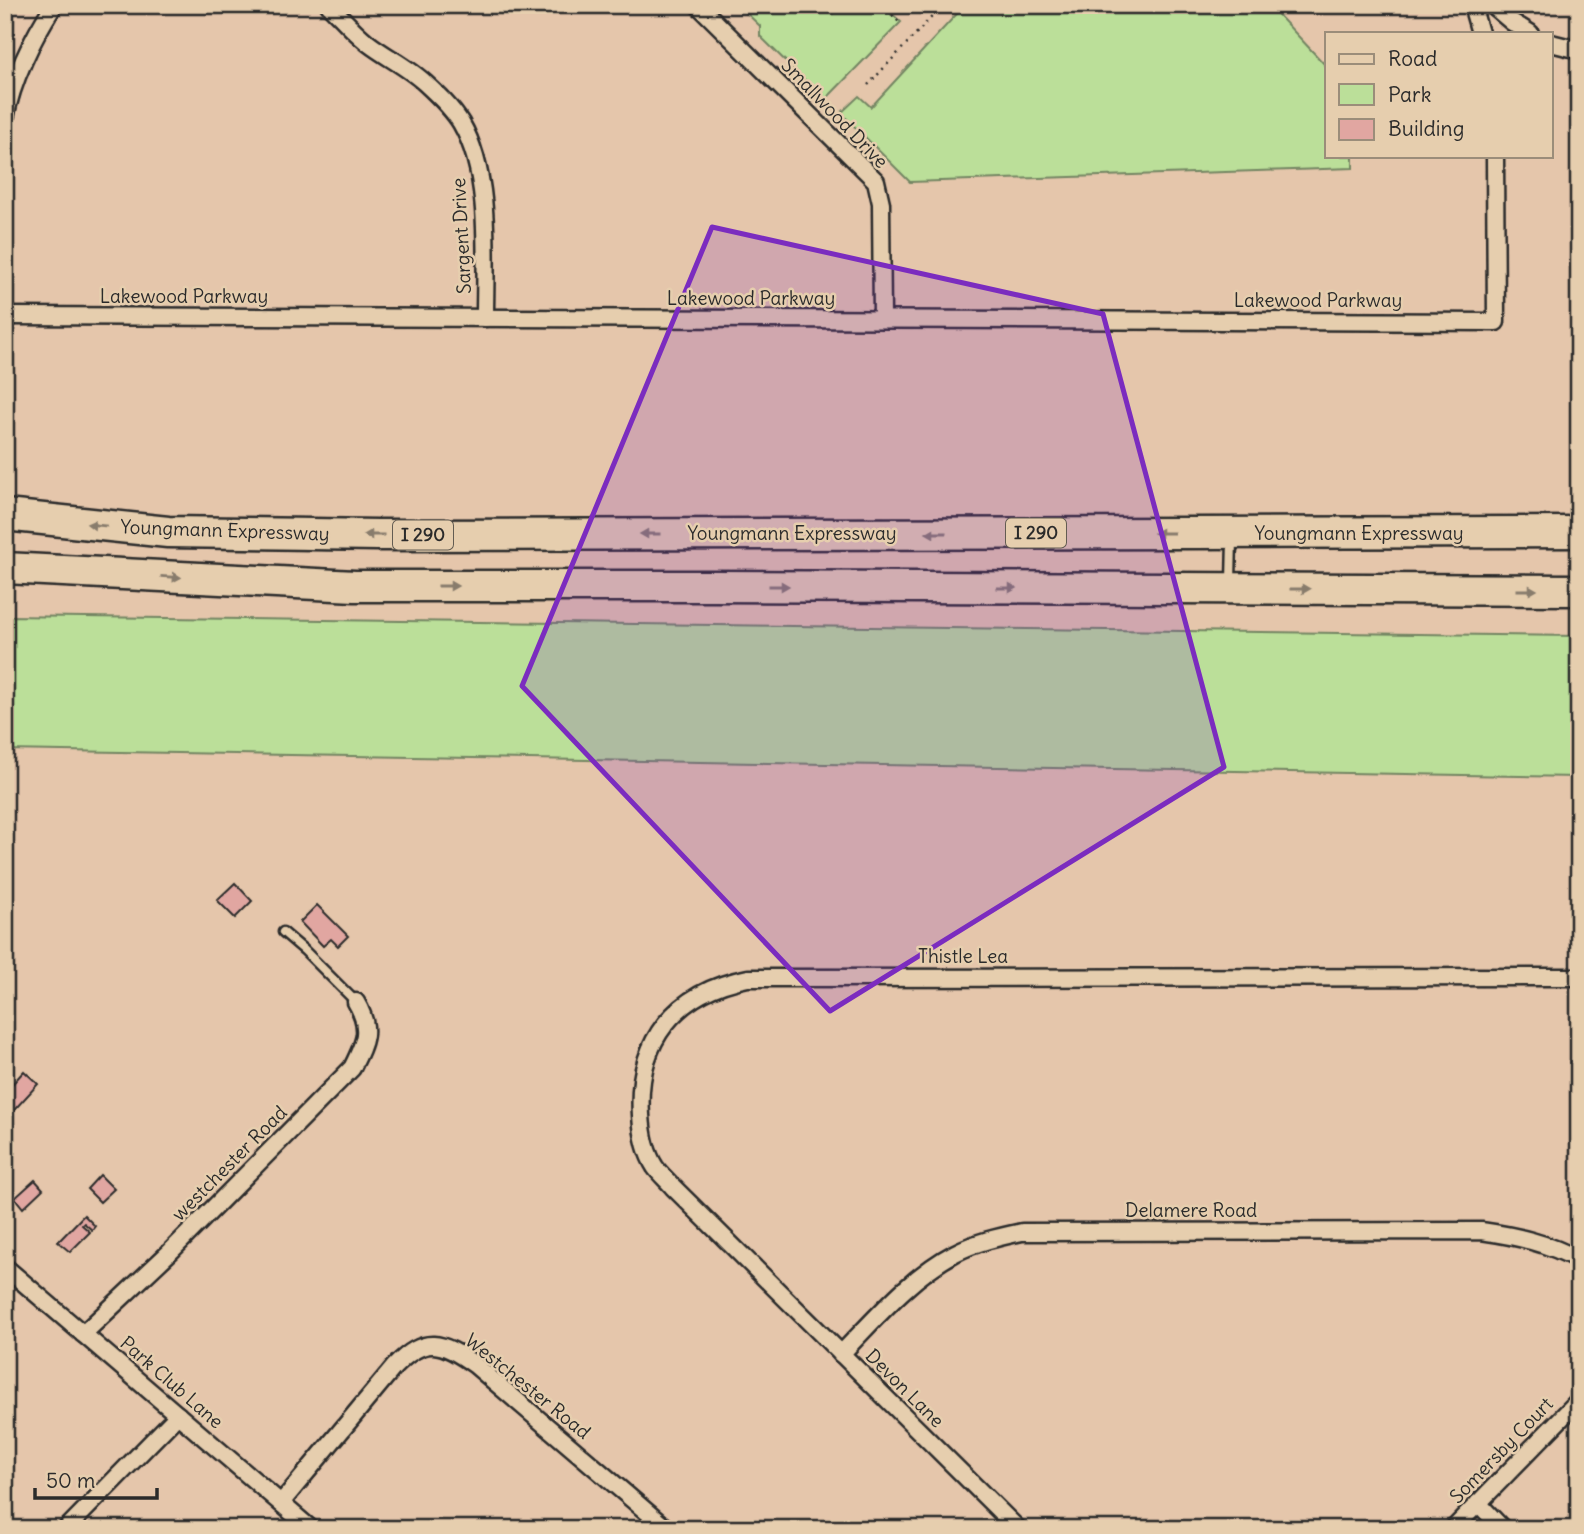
<svg xmlns="http://www.w3.org/2000/svg" width="1584" height="1534" font-family="Delius,sans-serif">
<rect width="100%" height="100%" fill="#e5c6ab"/>
<filter id="ink" filterUnits="userSpaceOnUse"><feTurbulence type="fractalNoise" baseFrequency=".0143" numOctaves="2"/><feDisplacementMap in="SourceGraphic" scale="14" xChannelSelector="R" yChannelSelector="G"/><feConvolveMatrix kernelMatrix="1 2 1 2 8 2 1 2 1" color-interpolation-filters="sRGB"/></filter>
<g filter="url(#ink)">
<g fill="#bbdf99" stroke="#738562" stroke-width="2">
<path d="M738 5H825L833 13 841 5H894L889 11 901 22 825 100 760 36V26Z"/>
<path d="M965 5H1269L1327 67V156H1353V168L910 182 841 113 859 96 871 107Z"/>
<path d="M5 616 1579 636V777L5 750Z"/>
</g>
<g fill="#e1a6a1" stroke="#2b2b2b" stroke-width="2">
<path d="M825 5H841L833 13Z"/>
<path d="M235 883 252 901 235 918 217 900Z"/>
<path d="M317 905 348 936 338 946 331 939 323 946 300 922Z"/>
<path d="M24 1071 38 1084 5 1120V1092Z"/>
<path d="M5 1130 12 1137 5 1144Z"/>
<path d="M100 1175 114 1189 100 1202 87 1189Z"/>
<path d="M35 1180 43 1189 23 1208 15 1198Z"/>
<path d="M84 1215 95 1226 92 1230 84 1223 82 1225 90 1232 70 1252 58 1242Z"/>
</g>
<g fill="none" stroke-linecap="round" stroke-linejoin="round">
<g stroke="#2b2b2b" stroke-width="13">
<g id="lane">
<path d="M1231 582 1232 539"/>
<path d="M283 932 304 950 356 1002"/>
</g>
</g>
<g stroke="#2b2b2b" stroke-width="21">
<g id="street">
<path d="M329 5C342 18 354 32 368 43 386 57 408 67 425 83 438 95 452 108 461 123 492 176 485 258 485 318"/>
<path d="M698 5 876 181 881 203 882 319"/>
<path d="M1472 5 1480 33"/>
<path d="M1492 5 1512 22 1530 33"/>
<path d="M1551 43 1579 50"/>
<path d="M5 119C11 82 33 37 54 5"/>
<path d="M5 316 1496 322 1495 156"/>
<path d="M5 1267 311 1529"/>
<path d="M83 1334 171 1251 352 1068C365 1042 372 1029 356 1002"/>
<path d="M841 1354C876 1318 910 1277 955 1253 976 1242 999 1237 1022 1232L1481 1231C1516 1236 1548 1243 1579 1260"/>
<path d="M281 1503 394 1367C425 1335 441 1341 475 1365L667 1529"/>
<path d="M1478 1503 1503 1529"/>
<path d="M66 1529 178 1415"/>
<path d="M1018 1529 673 1187C667 1180 660 1174 655 1167 646 1153 642 1132 641 1115 636 1041 675 992 748 978L1579 977"/>
<path d="M1453 1529 1579 1400"/>
</g>
</g>
<g stroke="#2b2b2b" stroke-width="35">
<g id="highway">
<path d="M5 515 168 532 378 535 1579 532"/>
<path d="M5 568 355 586H711L1579 590"/>
</g>
</g>
<g stroke="#2b2b2b" stroke-width="2.5" stroke-dasharray="2 5" stroke-linecap="butt">
<path d="M882 5 901 24"/>
<path d="M868 85 943 5"/>
</g>
<use href="#lane" stroke="#e6ceae" stroke-width="8"/>
<use href="#street" stroke="#e6ceae" stroke-width="16"/>
<use href="#highway" stroke="#e6ceae" stroke-width="30"/>
</g>
<defs><path id="oneway-solid" d="M-6-.8H1V-3.2L6.5 0L1 3.2V.8H-6Z" transform="scale(1.75)"/></defs>
<g fill="#887c6c">
<use href="#oneway-solid" transform="translate(97 525) rotate(-174)"/>
<use href="#oneway-solid" transform="translate(936 533) rotate(180)"/>
<use href="#oneway-solid" transform="translate(1164 533) rotate(180)"/>
<use href="#oneway-solid" transform="translate(650 534) rotate(180)"/>
<use href="#oneway-solid" transform="translate(374 535) rotate(-180)"/>
<use href="#oneway-solid" transform="translate(171 577) rotate(3)"/>
<use href="#oneway-solid" transform="translate(448 586)"/>
<use href="#oneway-solid" transform="translate(779 586)"/>
<use href="#oneway-solid" transform="translate(1007 588)"/>
<use href="#oneway-solid" transform="translate(1300 589)"/>
<use href="#oneway-solid" transform="translate(1527 590)"/>
</g>
</g>
<path fill="#7b2cbf" fill-opacity="0.2" stroke="#7b2cbf" stroke-width="5" stroke-linejoin="round" d="M712 227 1103 314 1224 767 830 1011 522 686Z"/>
<g text-anchor="middle" stroke-width="5" stroke-linejoin="round" paint-order="stroke">
<g fill="#e6ceae" stroke="#635c52" stroke-width="2">
<rect x="1006" y="518.5" width="60" height="29" rx="5"/>
<rect x="393" y="520.5" width="60" height="29" rx="5"/>
</g>
<g font-size="18" font-weight="bold" fill="#2b2b2b">
<text x="1036" y="539">I 290</text>
<text x="423" y="541">I 290</text>
</g>
<g font-size="19" fill="#2b2b2b" stroke="#e6ceae">
<text transform="translate(835 113) rotate(46)" y="7">Smallwood Drive</text>
<text transform="translate(461 236) rotate(-93)" y="7">Sargent Drive</text>
<text x="184" y="303">Lakewood Parkway</text>
<text x="751" y="305">Lakewood Parkway</text>
<text x="1318" y="307">Lakewood Parkway</text>
<text transform="translate(225 530) rotate(2)" y="7">Youngmann Expressway</text>
<text x="792" y="540">Youngmann Expressway</text>
<text x="1359" y="540">Youngmann Expressway</text>
<text x="963" y="963">Thistle Lea</text>
<text transform="translate(229 1163) rotate(-45)" y="7">westchester Road</text>
<text x="1191" y="1217">Delamere Road</text>
<text transform="translate(172 1382) rotate(41)" y="7">Park Club Lane</text>
<text transform="translate(528 1386) rotate(39)" y="7">Westchester Road</text>
<text transform="translate(905 1388) rotate(45)" y="7">Devon Lane</text>
<text transform="translate(1501 1450) rotate(-46)" y="7">Somersby Court</text>
</g>
</g>
<rect width="1584" height="1534" fill="none" stroke="#e6ceae" stroke-width="28"/>
<rect x="14" y="14" width="1556" height="1506" fill="none" stroke="#2b2b2b" stroke-width="2.5" filter="url(#ink)"/>
<rect x="1325" y="32" width="228" height="126" fill="#e6ceae" stroke="#9b8d7a" stroke-width="2"/>
<rect x="1339" y="54" width="35" height="10" fill="#e6ceae" stroke="#9b8d7a" stroke-width="2"/>
<text x="1388" y="66" font-size="21" fill="#2b2b2b">Road</text>
<rect x="1339" y="84" width="35" height="21" fill="#bbdf99" stroke="#9b8d7a" stroke-width="2"/>
<text x="1388" y="102" font-size="21" fill="#2b2b2b">Park</text>
<rect x="1339" y="119" width="35" height="21" fill="#e1a6a1" stroke="#9b8d7a" stroke-width="2"/>
<text x="1388" y="136" font-size="21" fill="#2b2b2b">Building</text>
<path d="M35 1488v10h122v-10" fill="none" stroke="#2b2b2b" stroke-width="3.5"/>
<text x="46" y="1488" font-size="21" fill="#2b2b2b" stroke="#e6ceae" stroke-width="5" paint-order="stroke">50 m</text>
</svg>
